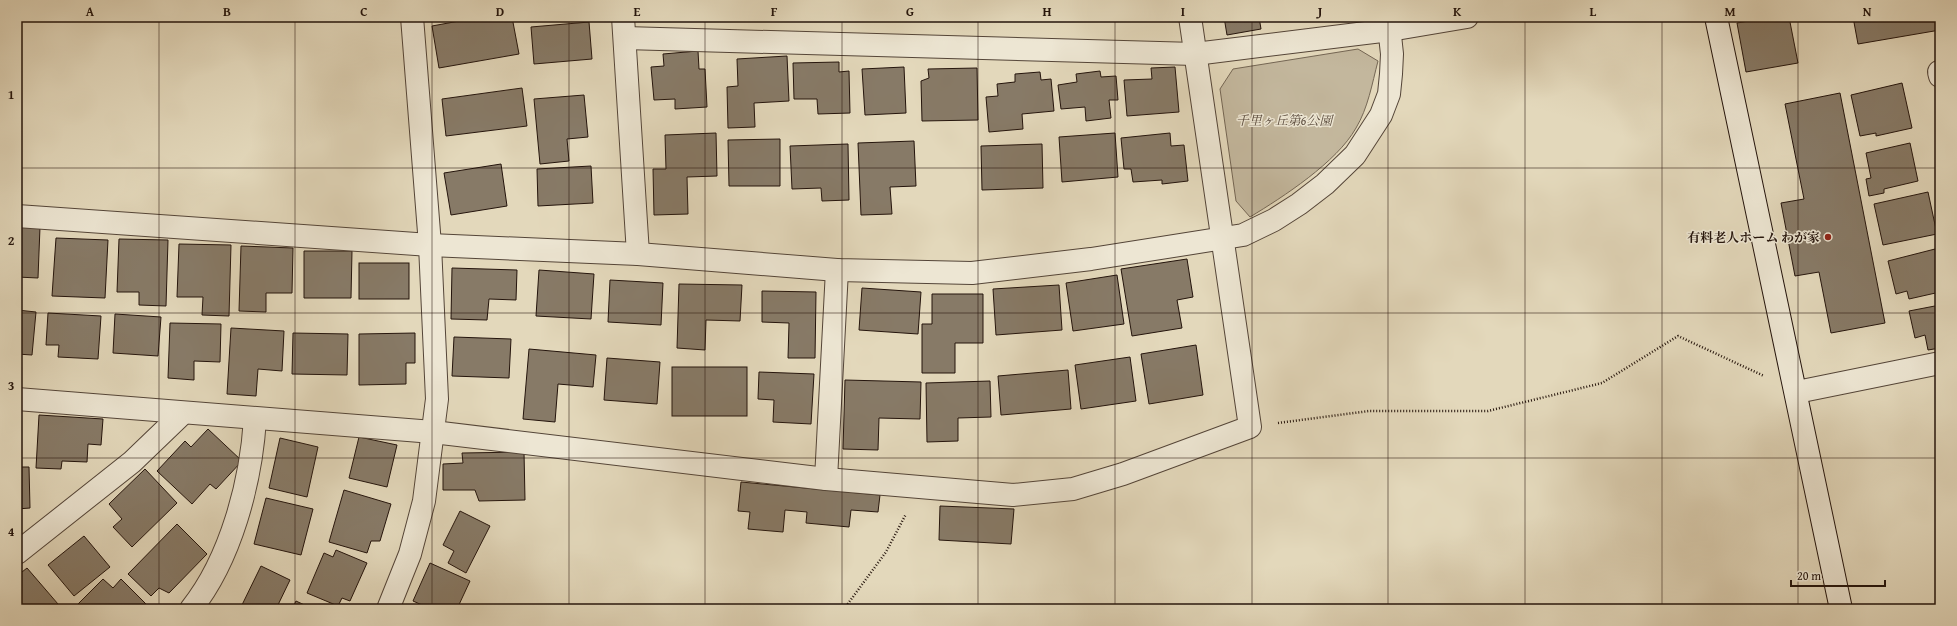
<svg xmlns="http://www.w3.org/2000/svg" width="1957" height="626" font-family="'Gentium Book Plus','Noto Serif JP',serif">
<rect width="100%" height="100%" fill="#e3d8bb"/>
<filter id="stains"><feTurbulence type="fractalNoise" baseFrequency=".005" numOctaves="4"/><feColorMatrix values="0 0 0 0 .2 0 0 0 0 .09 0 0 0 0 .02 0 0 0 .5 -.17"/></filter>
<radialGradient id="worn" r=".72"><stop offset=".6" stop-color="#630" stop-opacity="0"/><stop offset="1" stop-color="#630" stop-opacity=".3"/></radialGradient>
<path fill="#c3b79d" stroke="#746654" d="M1358 49 1378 61C1372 84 1368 108 1356 128 1337 162 1283 197 1250 217L1236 201 1220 89 1233 69Z"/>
<g fill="#877a67" stroke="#24140c">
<path d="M481 17H512L519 54 439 68 432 26Z"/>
<path d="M1224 17H1259L1261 29 1227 35Z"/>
<path d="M1772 17H1789L1798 63 1746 72 1737 23Z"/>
<path d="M1853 17H1940V30L1858 44Z"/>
<path d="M589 22 592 59 534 64 531 27Z"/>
<path d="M698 51 699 69H705L707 107 675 109V99L654 100 651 67 664 66 663 54Z"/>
<path d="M787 56 789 101 754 103 755 127 728 128 727 87 738 86 737 59Z"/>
<path d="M839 62V72L849 71 850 113 818 114 817 99H794L793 63Z"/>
<path d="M904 67 906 113 865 115 862 69Z"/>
<path d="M1175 67 1179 112 1127 116 1124 80 1152 79 1151 68Z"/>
<path d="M977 68 978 120 922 121 921 81 929 78 928 69Z"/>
<path d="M1100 71 1101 77 1116 76 1118 100H1109L1111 118 1086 121 1085 107 1061 109 1058 85 1077 82 1076 74Z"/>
<path d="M1040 72 1041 80 1051 79 1054 111 1022 114 1023 129 989 132 986 97 998 96 997 84 1015 82V74Z"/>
<path d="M1902 83 1912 128 1876 136V133L1860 136 1851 95Z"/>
<path d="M522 88 527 126 446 136 442 99Z"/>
<path d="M1840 93 1885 323 1831 333 1819 272 1795 276 1781 203 1804 199 1785 104Z"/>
<path d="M584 95 588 137 567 139 569 161 540 164 534 99Z"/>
<path d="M716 133 717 176 687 177 688 214 654 215 653 169H666L665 135Z"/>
<path d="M1115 133 1118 177 1062 182 1059 137Z"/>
<path d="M1170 133 1171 146 1184 145 1188 181 1162 184V180L1133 182 1131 169H1124L1121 138Z"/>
<path d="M780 139V186H729L728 140Z"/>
<path d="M914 141 916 186 890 187 892 214 861 215 858 143Z"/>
<path d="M1910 143 1918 181 1884 189V193L1869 196 1866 179 1871 178 1866 153Z"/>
<path d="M848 144 849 200 822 201 821 188 792 189 790 146Z"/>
<path d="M1042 144 1043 188 982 190 981 146Z"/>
<path d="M501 164 507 206 451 215 444 173Z"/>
<path d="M591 166 593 203 538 206 537 169Z"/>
<path d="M1928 192 1937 234 1883 245 1874 204Z"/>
<path d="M17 226 40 227 38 278 17 277Z"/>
<path d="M56 238 108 240 105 298 52 296Z"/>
<path d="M119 239 168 240 166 306 139 305V292H117Z"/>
<path d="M179 244 231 245 229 316 202 315 203 297H177Z"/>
<path d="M241 246 293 248 292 293H266V312L239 311Z"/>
<path d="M1935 249 1940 272V292L1909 299 1907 291 1896 294 1888 261Z"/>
<path d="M304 251H352L351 298H304Z"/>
<path d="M1187 259 1193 297 1177 300 1182 328 1132 336 1121 269Z"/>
<rect x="359" y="263" width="50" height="36"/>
<path d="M452 268 517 270 516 300 489 299 487 320 451 319Z"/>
<path d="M539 270 594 274 591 319 536 316Z"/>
<path d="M1117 275 1124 324 1073 331 1066 283Z"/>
<path d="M610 280 663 283 661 325 608 322Z"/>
<path d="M679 284 742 285 740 321 706 320 705 350 677 348Z"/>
<path d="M1059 285 1062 330 996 335 993 289Z"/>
<path d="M862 288 921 292 918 334 859 330Z"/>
<path d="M762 291 816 292 815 358H788L789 323 762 322Z"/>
<path d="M932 294H983V343H955V373H922V324H932Z"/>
<path d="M1940 305V348L1928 350 1925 335 1915 338 1909 311Z"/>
<path d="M17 310 36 312 32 355 17 354Z"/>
<path d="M48 313 101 316 98 359 58 357 59 345H46Z"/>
<path d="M115 314 161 317 158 356 113 353Z"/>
<path d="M170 323 221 324 220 362 194 361V380L168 378Z"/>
<path d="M231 328 284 331 282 371 258 369 256 396 227 394Z"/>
<path d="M293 333 348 334 347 375 292 374Z"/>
<path d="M415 333V363H406V384L359 385V334Z"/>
<path d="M454 337 511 339 509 378 452 376Z"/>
<path d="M1196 345 1203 395 1149 404 1141 354Z"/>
<path d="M529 349 596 355 593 387 558 384 555 422 523 419Z"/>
<path d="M1130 357 1136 401 1081 409 1075 365Z"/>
<path d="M607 358 660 362 657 404 604 400Z"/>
<rect x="672" y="367" width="75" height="49"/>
<path d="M1068 370 1071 409 1001 415 998 376Z"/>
<path d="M759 372 814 374 811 424 773 422 774 400 758 399Z"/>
<path d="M845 380 921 382 920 419 879 418 878 450 843 449Z"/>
<path d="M990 381 991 417 958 418V441L927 442 926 383Z"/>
<path d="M17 407H20L19 444H17Z"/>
<path d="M39 415 103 419 101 445 88 444 87 462 62 461 61 469 36 468Z"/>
<path d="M208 429 242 461 216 489 210 484 192 504 157 471 185 441 191 447Z"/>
<path d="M359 437 397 445 387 487 349 478Z"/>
<path d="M280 438 318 447 307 497 269 488Z"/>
<path d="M524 452 525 500 479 501 475 490H443V464L463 463 462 453Z"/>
<path d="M17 467H29L30 508 17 509Z"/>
<path d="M145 469 177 503 132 547 113 527 122 519 109 504Z"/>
<path d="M741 482 880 495 878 512 851 510 849 527 806 523 807 512 785 510 783 532 748 529 750 512 738 511Z"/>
<path d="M344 490 391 504 380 541H371L367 553 329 542Z"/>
<path d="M266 498 313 509 301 555 254 544Z"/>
<path d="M940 506 1014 509 1011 544 939 540Z"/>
<path d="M460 511 490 526 466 573 448 563 454 551 443 545Z"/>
<path d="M177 524 207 554 169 593 159 588 151 596 128 574Z"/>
<path d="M84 536 110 567 74 596 48 565Z"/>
<path d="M336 550 367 563 350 601 342 598 338 606 307 593 324 553 333 557Z"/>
<path d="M430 563 470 581 457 609H431L413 601Z"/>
<path d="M261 566 290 580 276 609H240Z"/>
<path d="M27 568 58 604 53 609H17V576Z"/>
<path d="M103 579 113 588 121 579 148 606 145 609H73Z"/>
<path d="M296 601 313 609H292Z"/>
</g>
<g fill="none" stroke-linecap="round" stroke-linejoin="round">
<g stroke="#544538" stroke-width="24">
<g id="street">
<path d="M623 17 638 254"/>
<path d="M625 38 1195 54 1390 30 1467 17"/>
<path d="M1939 72 1940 76"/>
<path d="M17 216 430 245 638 254 837 270 972 273 1091 259 1243 235 1274 220 1299 204 1325 184 1355 155 1381 115 1389 94 1391 74 1392 54 1388 17"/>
<path d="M1797 392 1940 363"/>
<path d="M17 399 433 432 826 479 1013 495 1073 489 1123 474 1250 427 1190 17"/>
<path d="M826 479 837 270"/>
<path d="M17 553 132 462 183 413"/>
<path d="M191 609C231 559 251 482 255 419"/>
<path d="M388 609 410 554 424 501 437 399 430 245 412 17"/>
</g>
</g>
<g stroke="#24140c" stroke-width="24">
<path id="secondary" d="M1716 17 1841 609"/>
</g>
<g stroke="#24140c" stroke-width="2.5" stroke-dasharray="1 2" stroke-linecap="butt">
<path d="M1278 423 1369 411H1488L1602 383 1678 336 1764 376"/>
<path d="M844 609 886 552 906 514"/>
</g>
<use href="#street" stroke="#ede6d3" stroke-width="22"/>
<use href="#secondary" stroke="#ede6d3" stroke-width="22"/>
</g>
<path fill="none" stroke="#24140c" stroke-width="1" stroke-opacity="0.55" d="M159 17V609M295 17V609M432 17V609M569 17V609M705 17V609M842 17V609M978 17V609M1115 17V609M1252 17V609M1388 17V609M1525 17V609M1662 17V609M1798 17V609M17 168H1940M17 313H1940M17 458H1940"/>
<circle fill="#8f2418" stroke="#ede6d3" stroke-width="1.5" cx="1828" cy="237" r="4"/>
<g text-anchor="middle" stroke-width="3" stroke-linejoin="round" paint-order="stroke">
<g font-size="13" font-style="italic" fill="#5c4d3f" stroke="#ede6d3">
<text x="1284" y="125">千里ヶ丘第6公園</text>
</g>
<g font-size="13" font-weight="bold" fill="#24140c" stroke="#ede6d3" text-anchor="end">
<text x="1820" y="242">有料老人ホーム わが家</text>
</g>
</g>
<rect width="1957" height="626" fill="none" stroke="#e3d8bb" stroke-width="44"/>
<path d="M1791 580v6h94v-6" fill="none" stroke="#24140c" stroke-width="2"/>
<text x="1797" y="580" font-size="12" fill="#24140c" stroke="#ede6d3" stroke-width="3" paint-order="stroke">20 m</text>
<rect x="22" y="22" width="1913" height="582" fill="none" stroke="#24140c" stroke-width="1.5"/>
<g font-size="13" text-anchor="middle" font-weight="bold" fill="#24140c">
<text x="90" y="16">A</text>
<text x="227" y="16">B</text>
<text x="364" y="16">C</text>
<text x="500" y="16">D</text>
<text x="637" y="16">E</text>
<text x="774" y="16">F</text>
<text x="910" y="16">G</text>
<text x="1047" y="16">H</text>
<text x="1183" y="16">I</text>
<text x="1320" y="16">J</text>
<text x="1457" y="16">K</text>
<text x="1593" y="16">L</text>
<text x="1730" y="16">M</text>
<text x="1867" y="16">N</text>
<text x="11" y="99">1</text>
<text x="11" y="245">2</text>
<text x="11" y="390">3</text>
<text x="11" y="536">4</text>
</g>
<rect width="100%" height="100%" filter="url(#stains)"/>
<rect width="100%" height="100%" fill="url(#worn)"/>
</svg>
